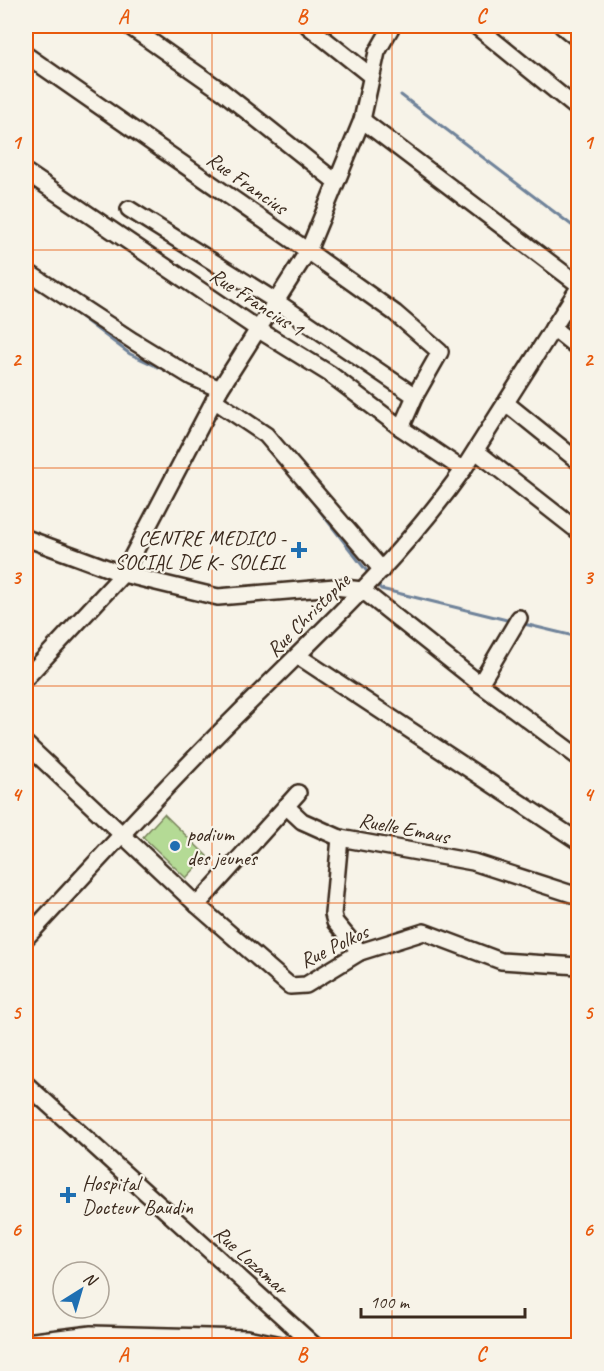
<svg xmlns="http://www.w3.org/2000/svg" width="604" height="1371" font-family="Caveat,sans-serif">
<rect width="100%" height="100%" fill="#f7f3e8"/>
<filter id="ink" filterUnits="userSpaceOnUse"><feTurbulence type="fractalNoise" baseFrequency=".0167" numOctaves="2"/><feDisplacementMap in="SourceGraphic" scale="12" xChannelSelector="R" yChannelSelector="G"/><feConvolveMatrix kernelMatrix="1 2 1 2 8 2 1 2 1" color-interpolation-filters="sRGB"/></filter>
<g filter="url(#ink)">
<path fill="#b4da95" stroke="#78825a" stroke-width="1.5" d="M164 814 207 856 186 878 143 837Z"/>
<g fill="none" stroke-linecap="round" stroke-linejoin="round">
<g stroke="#6f839a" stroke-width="3">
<path d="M401 95 578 230"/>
<path d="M65 305 130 354 175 375"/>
<path d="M305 492 369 574"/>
<path d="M375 582 381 589 511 621"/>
<path d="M520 623 578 637"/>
</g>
<g stroke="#3b2a1e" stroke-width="20">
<g id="minor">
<path d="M129 26 223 92 336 182"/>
<path d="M308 26 371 76"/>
<path d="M476 26 578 109"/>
<path d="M562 26 578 39"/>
<path d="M26 55 308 251 395 313 440 352 415 396 401 428"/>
<path d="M362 120 578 284"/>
<path d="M26 172 259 330 330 374 401 428 463 470"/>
<path d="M129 209 277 302 415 396"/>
<path d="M26 271 133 341 192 377 220 389"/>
<path d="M553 328 578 348"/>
<path d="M214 400 266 435 382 570"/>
<path d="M506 403 578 461"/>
<path d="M476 451 578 531"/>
<path d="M26 538 123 574 218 597 335 587 362 590"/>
<path d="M362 590 480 684 578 757"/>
<path d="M298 656 578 841"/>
<path d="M26 678 123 574 220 389 308 251 362 120 377 52 392 26"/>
<path d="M480 684 519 618"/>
<path d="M26 744 197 905 290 986 306 985 360 952 424 932 501 961 578 966"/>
<path d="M286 806 302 821 340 838"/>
<path d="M197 905 298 793"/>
<path d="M26 938C95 864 163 788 235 717 314 638 398 562 463 470L578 289"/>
<path d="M360 952 335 922 333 914 340 838 473 862 578 896"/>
<path d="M26 1084 315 1346"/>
<path d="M26 1342 91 1334 247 1338 287 1346"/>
</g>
</g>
<use href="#minor" stroke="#f7f3e8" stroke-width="15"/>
</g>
</g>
<path fill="none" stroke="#e8590c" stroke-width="1.5" stroke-opacity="0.55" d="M212 26V1346M392 26V1346M26 250H578M26 468H578M26 686H578M26 903H578M26 1120H578"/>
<g fill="#1f6fb2" stroke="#f7f3e8" stroke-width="2">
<path d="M296 541h6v6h6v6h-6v6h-6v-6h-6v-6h6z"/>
<circle cx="175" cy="846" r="6"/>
<path d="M65 1186h6v6h6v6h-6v6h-6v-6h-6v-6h6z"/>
</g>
<g text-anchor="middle" stroke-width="4.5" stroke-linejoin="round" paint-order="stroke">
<g font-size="21" fill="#3b2a1e" stroke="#f7f3e8">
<text transform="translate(247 183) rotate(35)" y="7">Rue Francius</text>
<text transform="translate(257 302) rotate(33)" y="7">Rue Francius 1</text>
<text transform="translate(308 615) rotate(-45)" y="7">Rue Christophe</text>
<text transform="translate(404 828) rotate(11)" y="7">Ruelle Emaus</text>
<text transform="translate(334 946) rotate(-26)" y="7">Rue Polkos</text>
<text transform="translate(251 1260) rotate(42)" y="7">Rue Lozamar</text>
</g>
<g font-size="21" fill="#3b2a1e" stroke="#f7f3e8" text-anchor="start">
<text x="286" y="545" text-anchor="end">CENTRE MEDICO -<tspan x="286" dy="24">SOCIAL DE K- SOLEIL</tspan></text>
<text x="187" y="841">podium<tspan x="187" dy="24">des jeunes</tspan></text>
<text x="82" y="1190">Hospital<tspan x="82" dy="24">Docteur Baudin</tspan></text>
</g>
</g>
<rect width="604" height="1371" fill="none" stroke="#f7f3e8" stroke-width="66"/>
<g transform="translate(81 1290) rotate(37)"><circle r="28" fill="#f7f3e8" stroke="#aca397" stroke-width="1.5"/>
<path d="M0-4.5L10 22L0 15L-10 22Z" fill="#1f6fb2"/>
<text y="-9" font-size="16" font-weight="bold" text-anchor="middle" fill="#3b2a1e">N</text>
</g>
<path d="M361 1308v9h164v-9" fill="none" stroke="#3b2a1e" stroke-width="3"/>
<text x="370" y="1308" font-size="18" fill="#3b2a1e" stroke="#f7f3e8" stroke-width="4.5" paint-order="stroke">100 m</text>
<rect x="33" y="33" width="538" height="1305" fill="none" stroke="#e8590c" stroke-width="2"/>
<g font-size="20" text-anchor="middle" font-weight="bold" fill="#e8590c">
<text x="123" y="23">A</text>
<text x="302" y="23">B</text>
<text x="481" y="23">C</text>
<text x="16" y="149">1</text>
<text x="588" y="149">1</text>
<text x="16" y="366">2</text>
<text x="588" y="366">2</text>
<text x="16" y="584">3</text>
<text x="588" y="584">3</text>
<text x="16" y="801">4</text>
<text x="588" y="801">4</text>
<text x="16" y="1019">5</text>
<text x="588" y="1019">5</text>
<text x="16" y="1236">6</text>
<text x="588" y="1236">6</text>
<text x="123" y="1361">A</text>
<text x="302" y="1361">B</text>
<text x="481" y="1361">C</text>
</g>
</svg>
